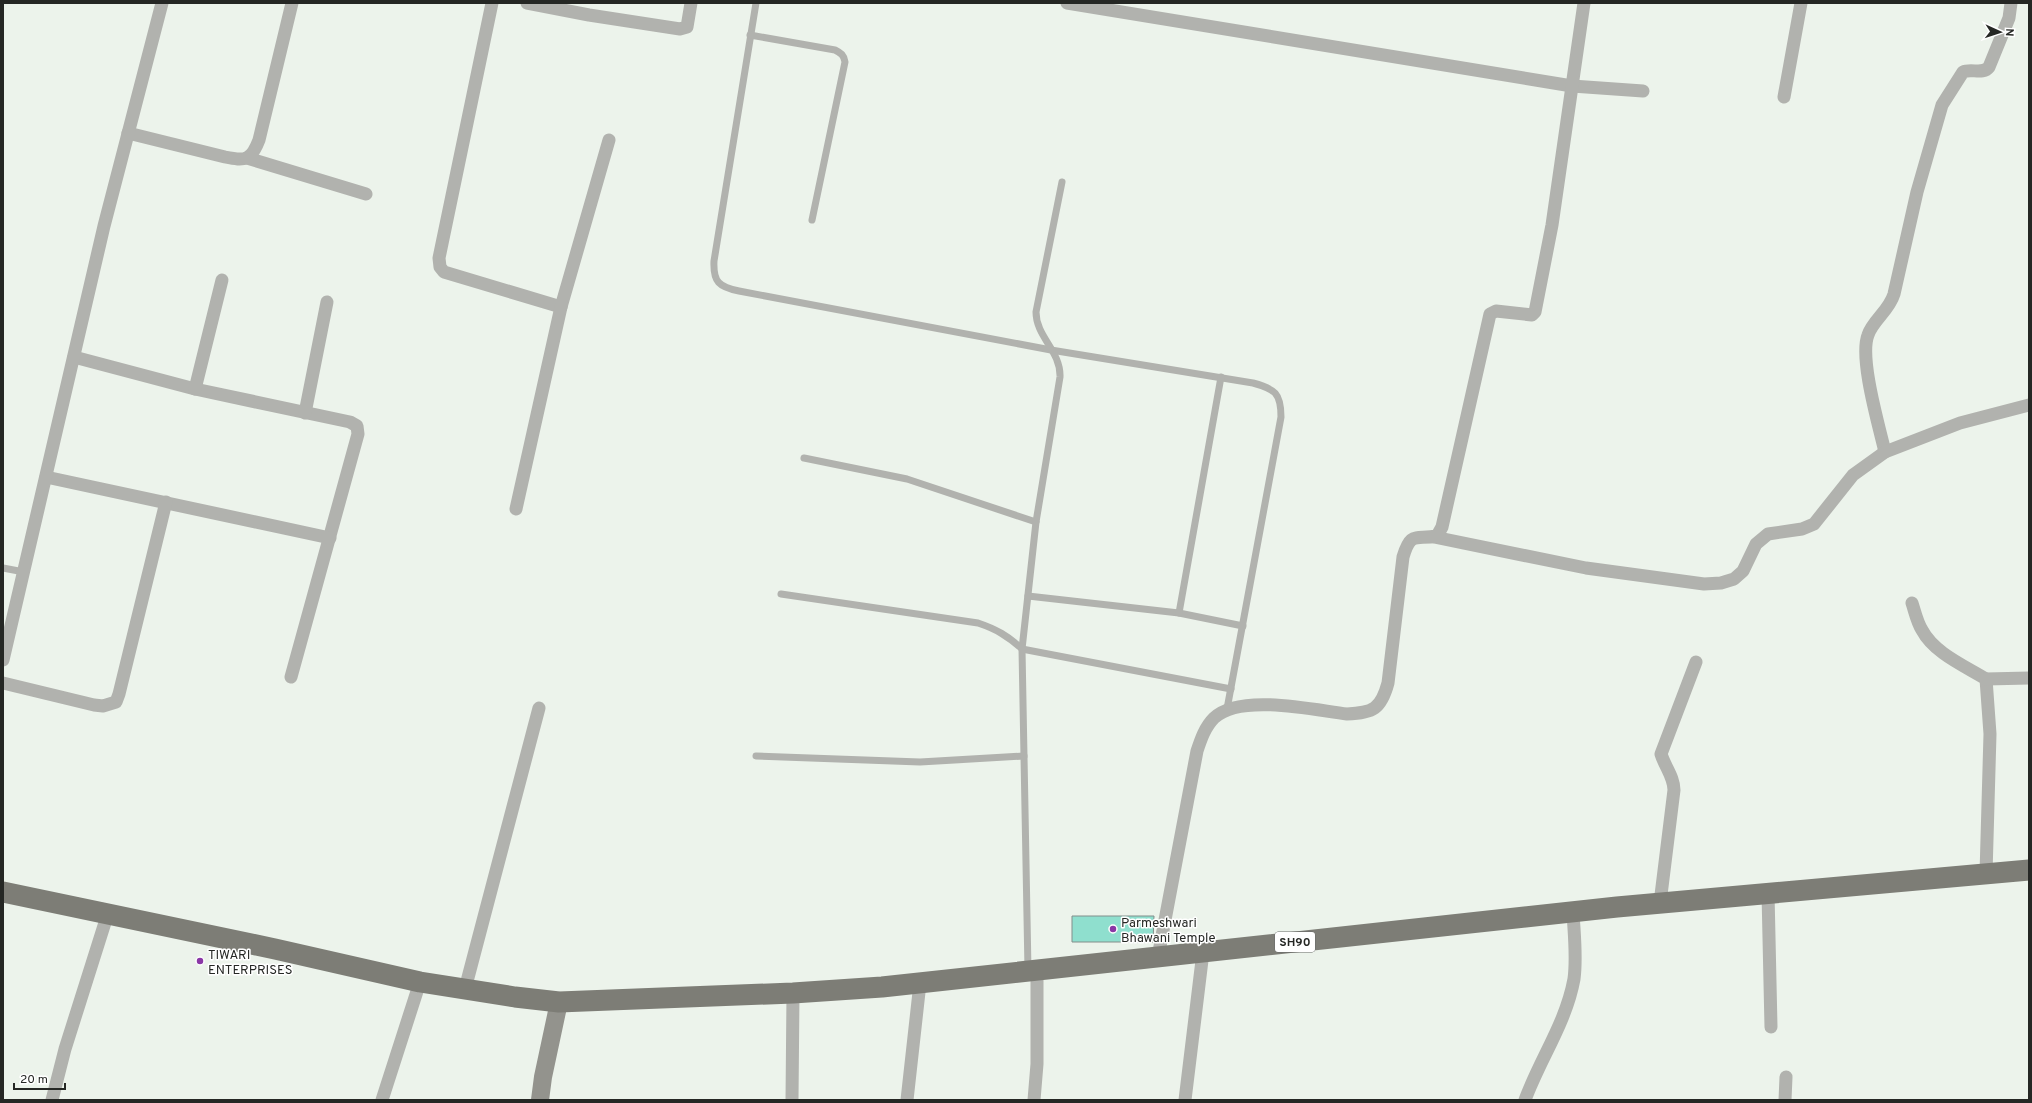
<svg xmlns="http://www.w3.org/2000/svg" width="2032" height="1103" font-family="Overpass,sans-serif">
<rect width="100%" height="100%" fill="#ecf3eb"/>
<path fill="#8fdfce" stroke="#838e8b" d="M1072 916H1154L1153 942H1072Z"/>
<g fill="none" stroke-linecap="round" stroke-linejoin="round">
<g stroke="#b1b2ae" stroke-width="7">
<path d="M756 3 714 261C713 282 719 287 739 291L1051 350 1253 383C1275 389 1281 393 1281 417L1227 709"/>
<path d="M750 35 835 50C841 53 844 55 845 62L812 220"/>
<path d="M804 458 907 479 1036 522"/>
<path d="M3 568 24 572"/>
<path d="M781 594 978 623C996 629 1008 636 1022 649L1231 689"/>
<path d="M1028 596 1179 613 1243 626"/>
<path d="M1179 613 1221 377"/>
<path d="M756 756 920 762 1024 756"/>
<path d="M1028 970 1022 649 1036 522 1060 377C1061 351 1036 337 1036 312L1062 182"/>
</g>
<g stroke="#b1b2ae" stroke-width="13">
<path d="M492 3 439 258 440 267 444 272 561 307"/>
<path d="M527 3 589 15 680 29 687 27 691 3"/>
<path d="M1067 3 1572 86 1643 91"/>
<path d="M1784 97 1801 3"/>
<path d="M128 133 225 157C245 161 251 161 259 140L292 3"/>
<path d="M247 158 366 194"/>
<path d="M74 357 195 389 350 422 357 426 358 434 291 677"/>
<path d="M195 389 222 280"/>
<path d="M305 413 327 302"/>
<path d="M1885 452C1879 426 1859 358 1868 335 1873 320 1889 311 1894 294L1917 192 1942 105 1963 72C1971 68 1983 75 1989 67L2009 18 2011 3"/>
<path d="M46 477 330 538"/>
<path d="M516 509 561 307 609 140"/>
<path d="M1434 537 1586 568 1704 584 1721 583 1734 579 1743 571 1756 544 1768 534 1802 529 1814 524 1853 475 1885 452 1960 423 2029 405"/>
<path d="M1912 603C1915 612 1917 622 1922 630 1934 653 1965 666 1986 679L1990 734 1986 874"/>
<path d="M3 660 104 226 162 3"/>
<path d="M1986 679 2029 678"/>
<path d="M3 683 94 705 103 706 116 702 119 694 166 502"/>
<path d="M1768 893 1771 1027"/>
<path d="M1660 903 1674 790C1674 777 1665 767 1661 754L1696 662"/>
<path d="M1158 957 1197 751C1201 739 1205 727 1214 718 1240 693 1313 710 1347 714 1373 713 1381 709 1388 683L1403 557C1411 531 1415 540 1437 536L1442 527 1490 314 1496 311 1532 315 1535 312 1552 225 1584 3"/>
<path d="M465 989 539 708"/>
<path d="M52 1100 65 1049 108 913"/>
<path d="M382 1100 420 982"/>
<path d="M792 1100 793 993"/>
<path d="M907 1100 920 983"/>
<path d="M1034 1100 1037 1064V970"/>
<path d="M1185 1100 1203 952"/>
<path d="M1525 1100C1540 1059 1566 1023 1574 979 1577 957 1574 933 1573 912"/>
<path d="M1785 1100 1786 1077"/>
</g>
<path stroke="#93938d" stroke-width="18" d="M540 1100 543 1077 559 1002"/>
<path stroke="#7d7d76" stroke-width="21" d="M3 892 275 949 420 982 515 997 559 1002 793 993 882 987 1617 907 2029 870"/>
</g>
<g fill="#8a37a6" stroke="#fff" stroke-width="1.5">
<circle cx="1113" cy="929" r="4"/>
<circle cx="200" cy="961" r="4"/>
</g>
<g text-anchor="middle" stroke-width="3" stroke-linejoin="round" paint-order="stroke">
<rect fill="#fff" stroke="#666866" stroke-width="1" x="1275" y="932" width="40" height="20" rx="3"/>
<g font-size="12" font-weight="bold" fill="#252724">
<text x="1295" y="946">SH90</text>
</g>
<g font-size="13" fill="#252724" stroke="#fff" text-anchor="start">
<text x="1121" y="927">Parmeshwari<tspan x="1121" dy="15">Bhawani Temple</tspan></text>
<text x="208" y="959">TIWARI<tspan x="208" dy="15">ENTERPRISES</tspan></text>
</g>
</g>
<rect width="2032" height="1103" fill="none" stroke="#252724" stroke-width="8"/>
<g transform="translate(2000 32) rotate(93)" stroke="#ffffff" stroke-width="3" paint-order="stroke">
<path d="M0-3L7 15L0 10L-7 15Z" fill="#252724"/>
<text y="-6" font-size="11" font-weight="bold" text-anchor="middle" fill="#252724">N</text>
</g>
<path d="M14 1083v6h51v-6" fill="none" stroke="#252724" stroke-width="2"/>
<text x="20" y="1083" font-size="12" fill="#252724" stroke="#ffffff" stroke-width="3" paint-order="stroke">20 m</text>
</svg>
